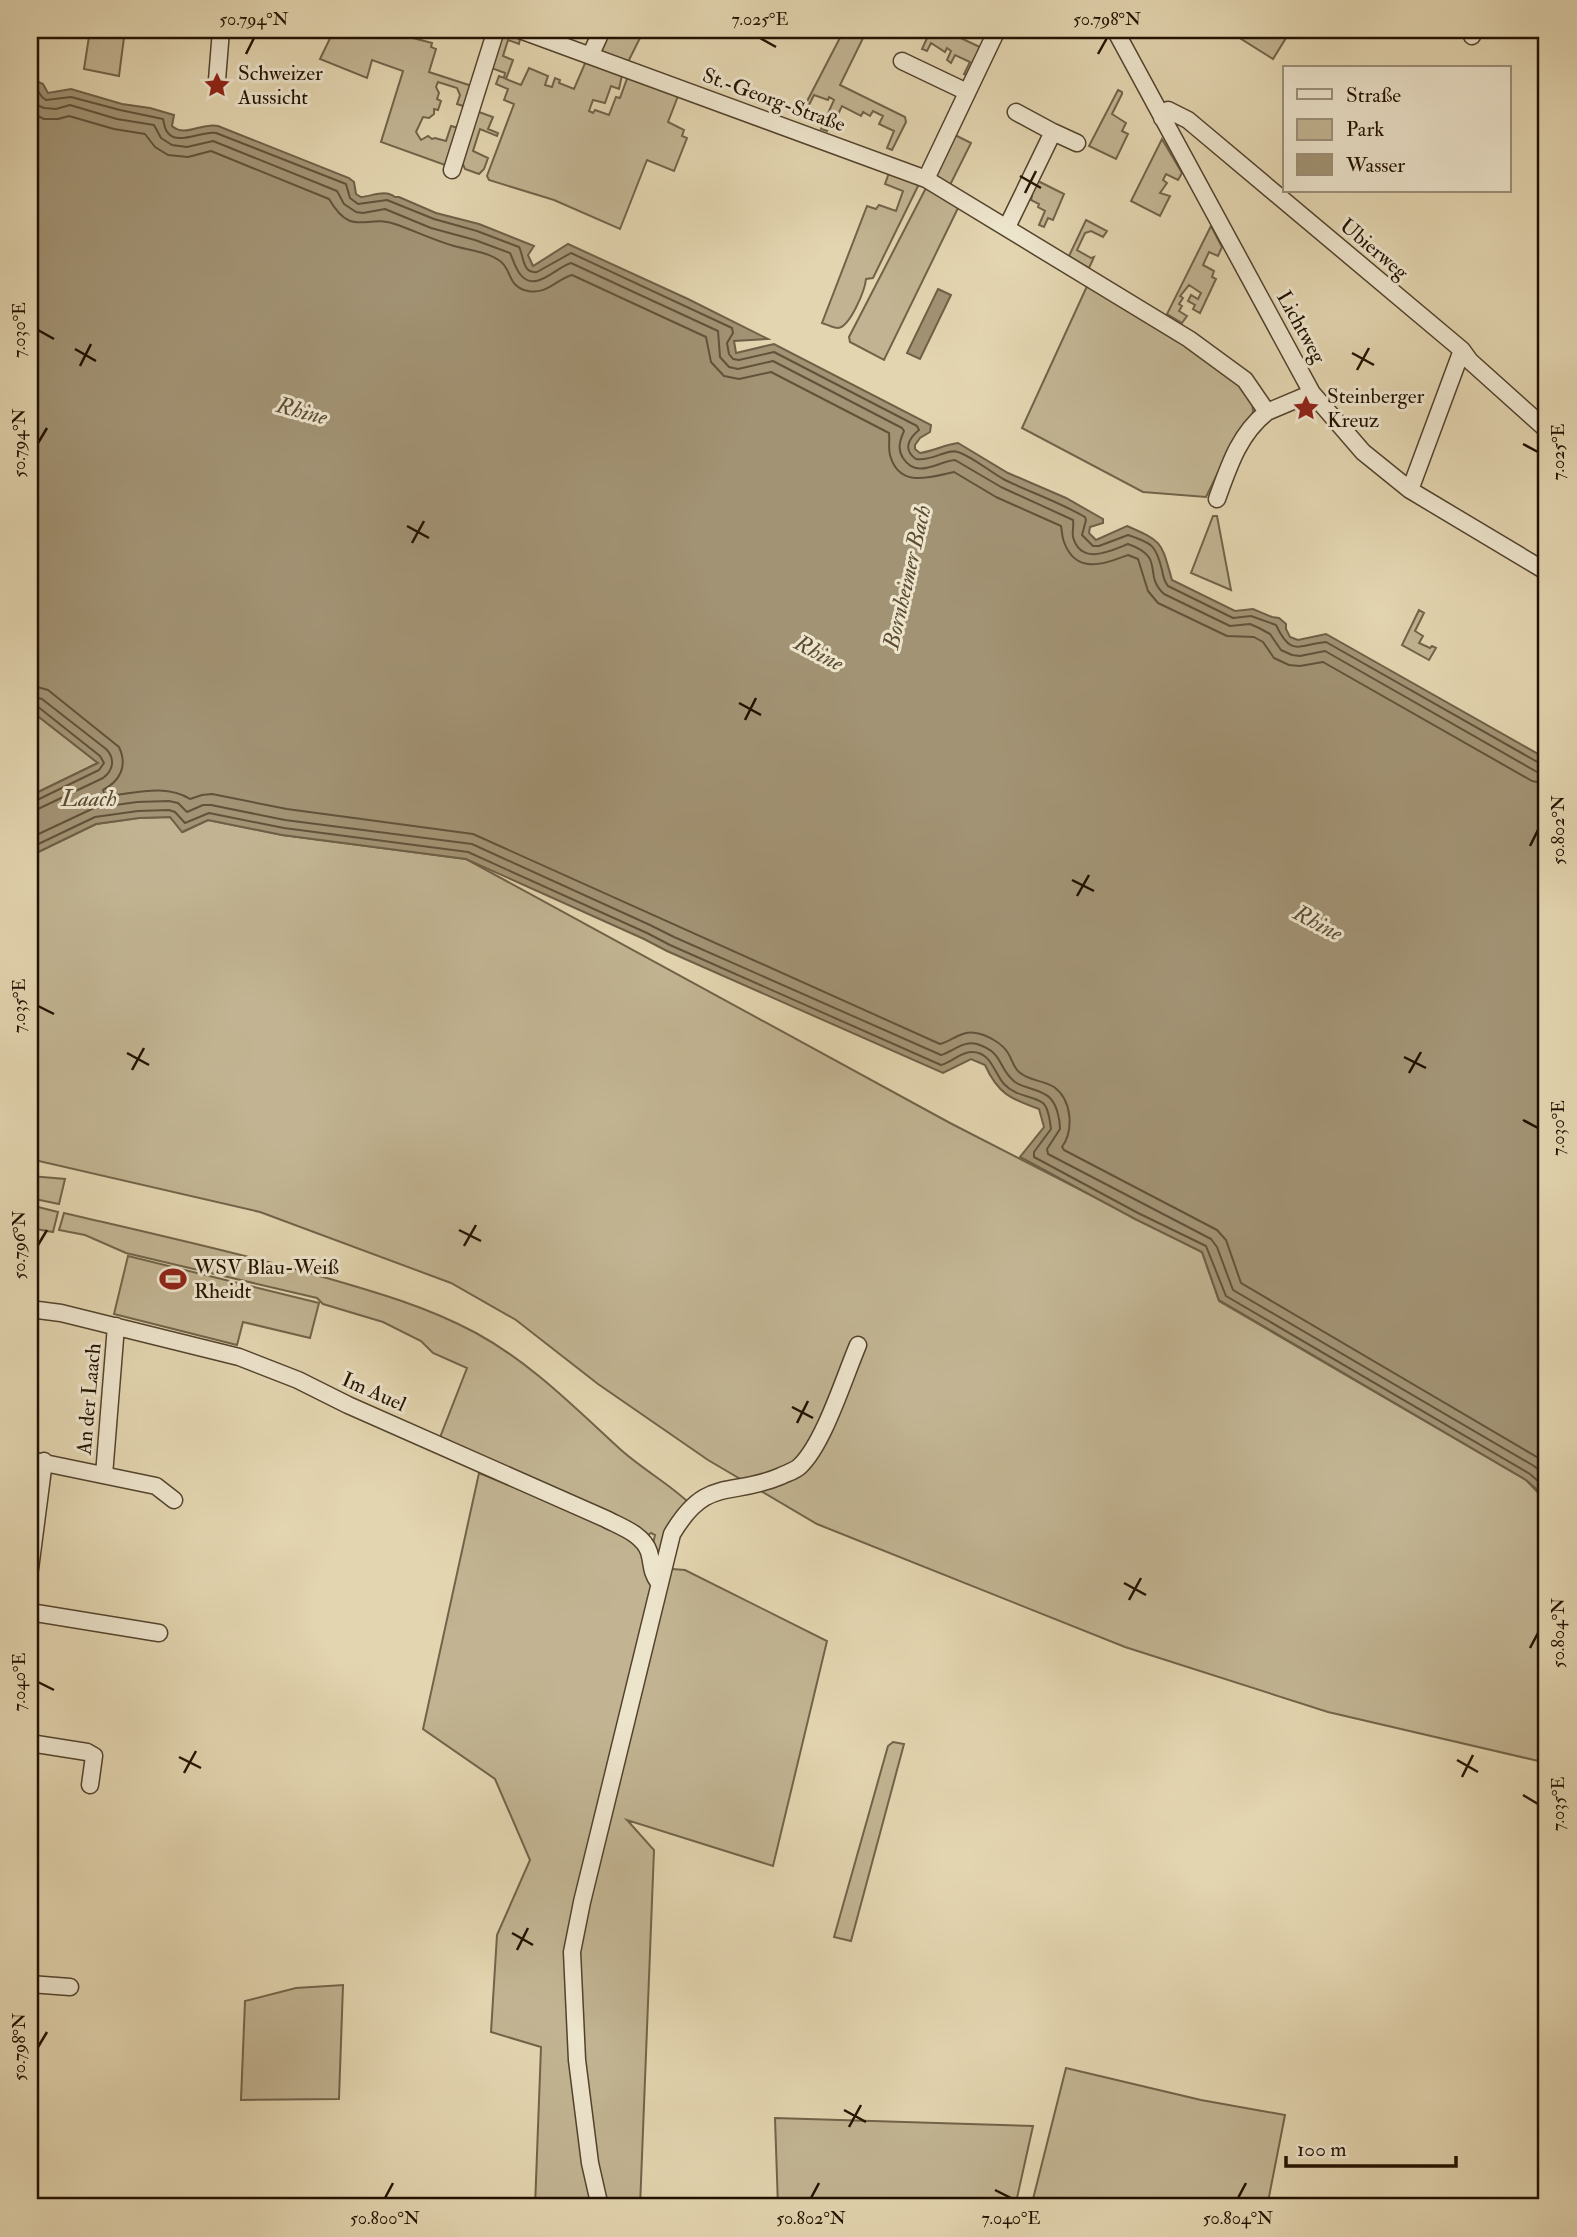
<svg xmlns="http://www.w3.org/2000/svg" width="1577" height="2237" font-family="'IM FELL Double Pica',serif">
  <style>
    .green { fill: #c2b492; stroke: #726349; stroke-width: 2 }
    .water { fill: #a29374; stroke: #6f5f46; stroke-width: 2 }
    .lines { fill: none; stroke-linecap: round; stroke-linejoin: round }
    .shore { stroke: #62523a; stroke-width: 2 }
    .minor-casing { stroke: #53432c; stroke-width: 19 }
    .minor { stroke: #ede4cc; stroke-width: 16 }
    .ticks { fill: none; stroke: #231200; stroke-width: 2.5 }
    .labels { text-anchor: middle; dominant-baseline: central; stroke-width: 6; stroke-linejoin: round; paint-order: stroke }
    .poi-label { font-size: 21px; fill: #231200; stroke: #ede4cc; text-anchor: start }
    .street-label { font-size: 21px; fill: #231200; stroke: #ede4cc }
    .water-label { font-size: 23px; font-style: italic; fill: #5c4c34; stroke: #ede4cc }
    .neatline { fill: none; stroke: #231200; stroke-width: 2.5 }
    .ticks-label { font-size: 18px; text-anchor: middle; fill: #231200 }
  </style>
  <rect width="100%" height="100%" fill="#e3d5b0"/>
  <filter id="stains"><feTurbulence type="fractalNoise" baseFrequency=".00286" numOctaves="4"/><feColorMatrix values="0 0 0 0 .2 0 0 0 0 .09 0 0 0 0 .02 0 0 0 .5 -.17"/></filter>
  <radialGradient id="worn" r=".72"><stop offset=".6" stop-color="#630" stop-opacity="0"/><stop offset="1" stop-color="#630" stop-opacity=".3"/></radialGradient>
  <!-- green -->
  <path class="green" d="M90,30H125L119,76L84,69Z
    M334,30H375V32L380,34L381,30H415L413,38L432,43L431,47L436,49L429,72L475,87L469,108L457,104L460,95L457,88L438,82L436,87L439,93L437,99L441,101L438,110L434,109V114L429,118L423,117L416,132L421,140L428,136L432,139L435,138L446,141L451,126L463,129L449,164L445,165L381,142L403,71L372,60L367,78L320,59Z
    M608,30H644L627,64L600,50Z
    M844,30H867L840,85L905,117L906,122L892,150L887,148L894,131L879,124L883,116L873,111L870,116L863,112L861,116L842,106L833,125L829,126L827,131L821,129L834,100L829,97L828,100L814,95L805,113L802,111Z
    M911,30H951L950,33L982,48L968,76L964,74L970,62L955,55L951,63L947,60L951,51L947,48L945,52L931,43L927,51L922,49L928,36Z
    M1227,30H1284L1289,33L1273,59Z
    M502,32L520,39L519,44L508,40L503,56L513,60L506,79L521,85L529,68L548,76L545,85L552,87L555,78L560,80L559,83L574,89L586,61L622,75L619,89L611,86L605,103L593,100L589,111L593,113L595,110L609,115L616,97L620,98L629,73L678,96L668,122L684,130L682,136L687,138L674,171L647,160L620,229L554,200L489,180L487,176L514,104L504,100L508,89L496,84L499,76L504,78L505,73L494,69L490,65Z
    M1118,90L1122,92V94L1112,114L1126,123L1122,131L1128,134L1116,159L1089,146Z
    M476,111L493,117L488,129L498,133L497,136L480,129L473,151L488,158L484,169L479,174L465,169L461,160Z
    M953,134L971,143L948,189L934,179Z
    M1162,139L1182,173L1178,180L1166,174L1163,180L1167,183L1160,193L1170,196L1160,216L1131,201Z
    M889,173L919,184L873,278L866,279C865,290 850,327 838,328C833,328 826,324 822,323L867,206L876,209L879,205L896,211L903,191L885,184Z
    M1034,179L1064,194L1053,220L1048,218L1044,227L1039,225L1045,211L1038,207L1039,204L1031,200L1032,196L1027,194Z
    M927,186L959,206L884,360L850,342L849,337Z
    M1086,220L1107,231L1103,237L1091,231L1085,233L1077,250L1091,258L1094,257L1089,268L1069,256Z
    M1211,226L1222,247L1218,256L1209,252L1203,265L1214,271L1212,277L1216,279L1200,313L1193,309L1195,305L1188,301L1191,295L1198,299L1201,293L1189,285L1180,296L1183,298L1179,304L1182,306L1179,311L1187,316L1182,323L1167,314Z
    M1088,284L1215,361L1243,385L1252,399L1253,412L1251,418L1236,436L1206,497L1143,492L1022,428Z
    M1213,516H1217L1231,590L1191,573Z
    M1419,610L1424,613L1415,631L1423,636L1419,643L1430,648L1432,646L1436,648L1429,660L1402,645Z
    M30,710L98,763L30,796Z
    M170,817L183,832L208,820L282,835L466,859L950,1123L1202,1252L1219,1301L1526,1480L1547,1502V1763L1328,1712L1125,1647L817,1524L708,1460L598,1384L516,1320L451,1283L260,1212L30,1159V856L96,824L139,818Z
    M30,1176L65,1179L59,1204L30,1198Z
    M30,1205L58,1212L53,1232L30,1228Z
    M64,1213C145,1232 226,1250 306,1272C365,1289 422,1304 476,1333C531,1363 574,1407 620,1449C641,1468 666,1482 687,1501L670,1523L656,1565L659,1568L685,1570L827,1641L773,1866L627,1820L654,1850L640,2207H535L541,2047L491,2032L497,1935L530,1860L495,1779L423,1729L479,1473L653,1544L655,1535L651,1533L645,1537L439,1440L467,1368L433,1353L421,1341L383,1322L323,1304L317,1298L126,1253L85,1235L59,1230Z
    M128,1256L319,1303L310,1338L243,1322L237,1345L114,1314Z
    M893,1742L904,1744L851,1941L834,1937L888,1746Z
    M343,1985L339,2099L241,2100L245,2001L296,1988Z
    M1066,2068L1201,2100L1285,2115L1267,2207H1031Z
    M775,2118L1033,2126L1015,2207H778Z"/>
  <!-- water -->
  <path class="water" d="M30,78L43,84L48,93L71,89L122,104L150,108L174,115L172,126C185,138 202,122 218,126L349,178L354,182L356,194L361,197C373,196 385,189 395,197H399L436,213L479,224L534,246L528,255L533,266L568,244L688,299L768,339L734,341L736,353L774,344L931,425L930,432L920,438L915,445V449L920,453C933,451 944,445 958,443L1008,473L1066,498L1103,519V523L1090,527L1089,533L1096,540L1127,526C1164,542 1161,542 1172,580L1235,611L1253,609L1272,617L1279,618L1286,624V629L1290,637L1298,640L1326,634L1547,759V1498L1526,1480L1219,1300L1202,1252L1135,1219L1020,1157L1044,1127L1039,1109C1011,1099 998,1094 985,1065L971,1059L943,1073L667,951L644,939L466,859L282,835L208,820L182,832L170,817L139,818L96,824L30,856V796L98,763L30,710Z
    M938,289L951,295L920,359L907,353Z"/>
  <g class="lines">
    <!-- shore -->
    <path class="shore" d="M30,86L36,88L42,97L46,100L71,97L120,110L163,119C164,122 164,126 166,130C175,148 202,130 216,133L346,184L350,198L358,204L387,200L434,219L477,231L519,247C524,256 522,274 537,272L571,253L732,328L733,333L727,343L729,354L733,359L739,360L774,352L917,426L919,430C908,439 903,450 916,459C932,462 947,448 958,452C973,457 990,472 1005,480C1032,493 1059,502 1085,517L1086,520L1082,535L1093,546H1099L1128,535C1152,543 1156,545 1162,570C1163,577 1164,581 1168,586L1233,618L1251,616L1276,625C1291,657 1298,645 1326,642L1541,764L1547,765
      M30,95L37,105L44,108L56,109L70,105L117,119L154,125L161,138L172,145L187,147L213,141L337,191L344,204L356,212L363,213L385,209L431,228L475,240L510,253C513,259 515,268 520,274C535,294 556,267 571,263L718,331L720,357L729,367L738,369L773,361L902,428L904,431C900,440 897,449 903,458C917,480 938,461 955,460L1001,487L1073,520C1074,526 1072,531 1073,537C1081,566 1110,551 1128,544C1167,558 1142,574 1164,594L1230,626L1250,624L1259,628L1270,634L1281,650L1292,655L1300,656L1325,651L1537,772L1547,774
      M30,112L44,119H58L69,116L114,129L145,134L155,147L168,155L188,157L211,151L329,199C353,240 366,212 398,225C417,232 434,240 454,246C468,250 488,252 500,261C512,269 507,287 528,291C546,295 557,279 572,275L706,337L711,362L724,376L739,379L771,372L889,433C890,440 888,448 890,455C899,489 931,477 954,472L996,497L1061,526C1062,531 1062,537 1064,542C1076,575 1104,564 1128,555L1138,559L1148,591L1158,603L1227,636L1254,637L1263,642L1274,658L1289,665L1300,666L1323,662L1532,781L1547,784
      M30,685L48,690L119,747C128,766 120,781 103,790L105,796C133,794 165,783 190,799L202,795L212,794L287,809L473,834L940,1044C952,1041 962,1030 976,1033C987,1035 1002,1043 1008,1053C1012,1059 1013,1067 1019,1072C1029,1081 1043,1080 1054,1087C1072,1100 1074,1130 1062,1147L1064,1150L1217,1230L1226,1240L1241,1283L1547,1463
      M30,696L42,699L106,749C115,758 114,770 103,778L38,809L30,810
      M30,705L37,706L100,756L104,763L99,770L35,801L30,802
      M30,838L94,808L137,802L169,801L178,803L187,812L203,805H211L285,820L472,844L650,925L674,937L941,1055C952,1052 964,1040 977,1044C1005,1053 997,1068 1015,1082C1025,1089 1041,1089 1050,1098C1057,1105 1060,1120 1060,1129L1047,1149L1048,1154L1211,1239L1217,1247L1233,1290L1534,1466L1547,1477
      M30,848L95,817L138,811L169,810L175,812L185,823L209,813L284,828L468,852L647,933L670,945L941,1065C950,1063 961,1052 971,1052C991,1051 994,1073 1004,1084C1016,1097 1032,1095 1043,1103C1049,1108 1050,1122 1051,1129L1034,1152V1157L1138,1213L1206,1246L1226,1296L1530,1474L1547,1489"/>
    <!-- minor casing -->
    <g class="minor-casing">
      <path id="minor" d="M520,30L926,179L1189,339L1245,380L1267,412L1312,393
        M1115,30L1312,393L1363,452L1410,490L1547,572
        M1470,30L1472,36
        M591,54L602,30
        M902,61L967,92
        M217,80L221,30
        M1162,118L1168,110L1188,120L1462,350L1470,361L1547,430
        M1053,132L1077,143
        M452,170L496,30
        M926,179L997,30
        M1007,227L1053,132L1016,112
        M1410,490L1462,350
        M1217,499C1229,466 1239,434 1267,412
        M30,1309L61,1313L239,1357L298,1380L348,1405L606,1519C621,1527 643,1534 649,1552C653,1566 650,1570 659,1583
        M30,1460L156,1486L174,1500
        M104,1475L116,1326
        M30,1569L44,1461
        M30,1612L159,1633
        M30,1743L87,1752L94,1756L90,1785
        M30,1984L70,1987
        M600,2207L590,2163L577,2060L572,1952L582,1902L672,1534C707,1475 730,1498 781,1476C787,1473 795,1471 800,1466C824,1443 844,1378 858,1345"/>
    </g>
    <!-- minor -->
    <use href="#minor" class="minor"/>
  </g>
  <!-- ticks -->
  <path class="ticks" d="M760,38L776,47M246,54L254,38M1098,54L1107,38M1020,176L1041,188M1025,193L1036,171M38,330L54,339M75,349L96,361M1352,353L1374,365M80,366L91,344M1357,370L1369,348M38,443L47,428M1523,444L1538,452M407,526L429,538M412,543L424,521M739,703L761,715M745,720L756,698M1530,846L1538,830M1072,880L1094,891M1077,896L1089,875M38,1006L54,1014M127,1053L149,1065M1404,1057L1426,1068M132,1070L144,1048M1409,1073L1421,1052M1523,1120L1538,1128M459,1230L481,1241M38,1245L47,1230M464,1246L476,1225M792,1407L813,1418M797,1423L808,1401M1124,1583L1146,1595M1129,1600L1141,1578M1530,1648L1538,1633M38,1682L54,1690M179,1757L201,1768M1457,1760L1478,1772M184,1773L196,1751M1462,1777L1473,1755M1523,1795L1538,1804M512,1933L533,1945M517,1950L528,1928M38,2047L47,2032M844,2110L866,2122M849,2127L861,2105M995,2190L1011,2198M385,2198L393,2183M811,2198L819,2183M1238,2198L1246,2183"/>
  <!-- icons -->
  <defs>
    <g id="sight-bare" transform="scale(2.1)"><path d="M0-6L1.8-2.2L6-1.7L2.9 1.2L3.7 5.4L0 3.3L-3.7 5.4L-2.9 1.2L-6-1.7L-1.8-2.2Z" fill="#8f2418" stroke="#ede4cc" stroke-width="2.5" paint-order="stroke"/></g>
    <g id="stadium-bare" transform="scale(2.1)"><path d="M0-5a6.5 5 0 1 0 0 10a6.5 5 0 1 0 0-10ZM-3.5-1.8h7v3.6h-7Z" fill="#8f2418" stroke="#ede4cc" stroke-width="2.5" paint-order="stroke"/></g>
  </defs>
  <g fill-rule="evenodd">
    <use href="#sight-bare" x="217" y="85"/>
    <use href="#sight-bare" x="1306" y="408"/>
    <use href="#stadium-bare" x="173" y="1279"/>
  </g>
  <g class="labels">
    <!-- poi labels -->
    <g class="poi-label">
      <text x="238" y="73">Schweizer<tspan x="238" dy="24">Aussicht</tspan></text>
      <text x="1327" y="396">Steinberger<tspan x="1327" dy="24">Kreuz</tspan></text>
      <text x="194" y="1267">WSV Blau-Weiß<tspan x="194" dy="24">Rheidt</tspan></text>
    </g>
    <!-- street labels -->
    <g class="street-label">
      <text transform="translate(774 100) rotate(20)">St.-Georg-Straße</text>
      <text transform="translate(1374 249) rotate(40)">Ubierweg</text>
      <text transform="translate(1301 327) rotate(61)">Lichtweg</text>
      <text transform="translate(374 1392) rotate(24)">Im Auel</text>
      <text transform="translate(89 1399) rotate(-85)">An der Laach</text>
    </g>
    <!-- water labels -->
    <g class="water-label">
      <text transform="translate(302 411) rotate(15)">Rhine</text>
      <text transform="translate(907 577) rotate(-77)">Bornheimer Bach</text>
      <text transform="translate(819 653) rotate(28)">Rhine</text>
      <text x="89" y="798">Laach</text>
      <text transform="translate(1318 923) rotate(28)">Rhine</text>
    </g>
  </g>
  <!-- margin -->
  <rect width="1577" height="2237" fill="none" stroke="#e3d5b0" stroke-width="77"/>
  <!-- legend -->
  <rect x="1283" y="66" width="228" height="126" fill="#ede4cc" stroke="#9c907a" stroke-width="2"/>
  <rect x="1297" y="89" width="35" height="10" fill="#ede4cc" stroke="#9c907a" stroke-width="2"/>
  <text x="1346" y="102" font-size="21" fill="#231200">Straße</text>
  <rect x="1297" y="119" width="35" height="21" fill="#c2b492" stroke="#9c907a" stroke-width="2"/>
  <text x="1346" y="136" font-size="21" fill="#231200">Park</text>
  <rect x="1297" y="154" width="35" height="21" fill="#a29374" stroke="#9c907a" stroke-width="2"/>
  <text x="1346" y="172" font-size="21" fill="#231200">Wasser</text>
  <!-- scale -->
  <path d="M1286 2156v10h170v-10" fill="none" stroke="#231200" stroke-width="3.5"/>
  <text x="1297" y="2156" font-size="21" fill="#231200" stroke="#ede4cc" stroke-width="5" paint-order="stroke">100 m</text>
  <rect x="38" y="38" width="1500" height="2160" class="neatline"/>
  <g class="ticks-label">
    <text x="254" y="25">50.794°N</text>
    <text x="760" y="25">7.025°E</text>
    <text x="1107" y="25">50.798°N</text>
    <text transform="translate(19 330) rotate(-90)" y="6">7.030°E</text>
    <text transform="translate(19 443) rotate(-90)" y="6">50.794°N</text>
    <text transform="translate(1558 452) rotate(-90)" y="6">7.025°E</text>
    <text transform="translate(1558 830) rotate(-90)" y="6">50.802°N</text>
    <text transform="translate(19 1006) rotate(-90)" y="6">7.035°E</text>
    <text transform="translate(1558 1128) rotate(-90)" y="6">7.030°E</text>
    <text transform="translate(19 1245) rotate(-90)" y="6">50.796°N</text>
    <text transform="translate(1558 1633) rotate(-90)" y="6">50.804°N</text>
    <text transform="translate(19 1682) rotate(-90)" y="6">7.040°E</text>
    <text transform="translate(1558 1804) rotate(-90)" y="6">7.035°E</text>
    <text transform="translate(19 2047) rotate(-90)" y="6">50.798°N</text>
    <text x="385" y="2224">50.800°N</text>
    <text x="811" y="2224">50.802°N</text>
    <text x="1011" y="2224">7.040°E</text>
    <text x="1238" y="2224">50.804°N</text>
  </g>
  <rect width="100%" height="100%" filter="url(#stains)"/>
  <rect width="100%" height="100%" fill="url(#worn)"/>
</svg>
